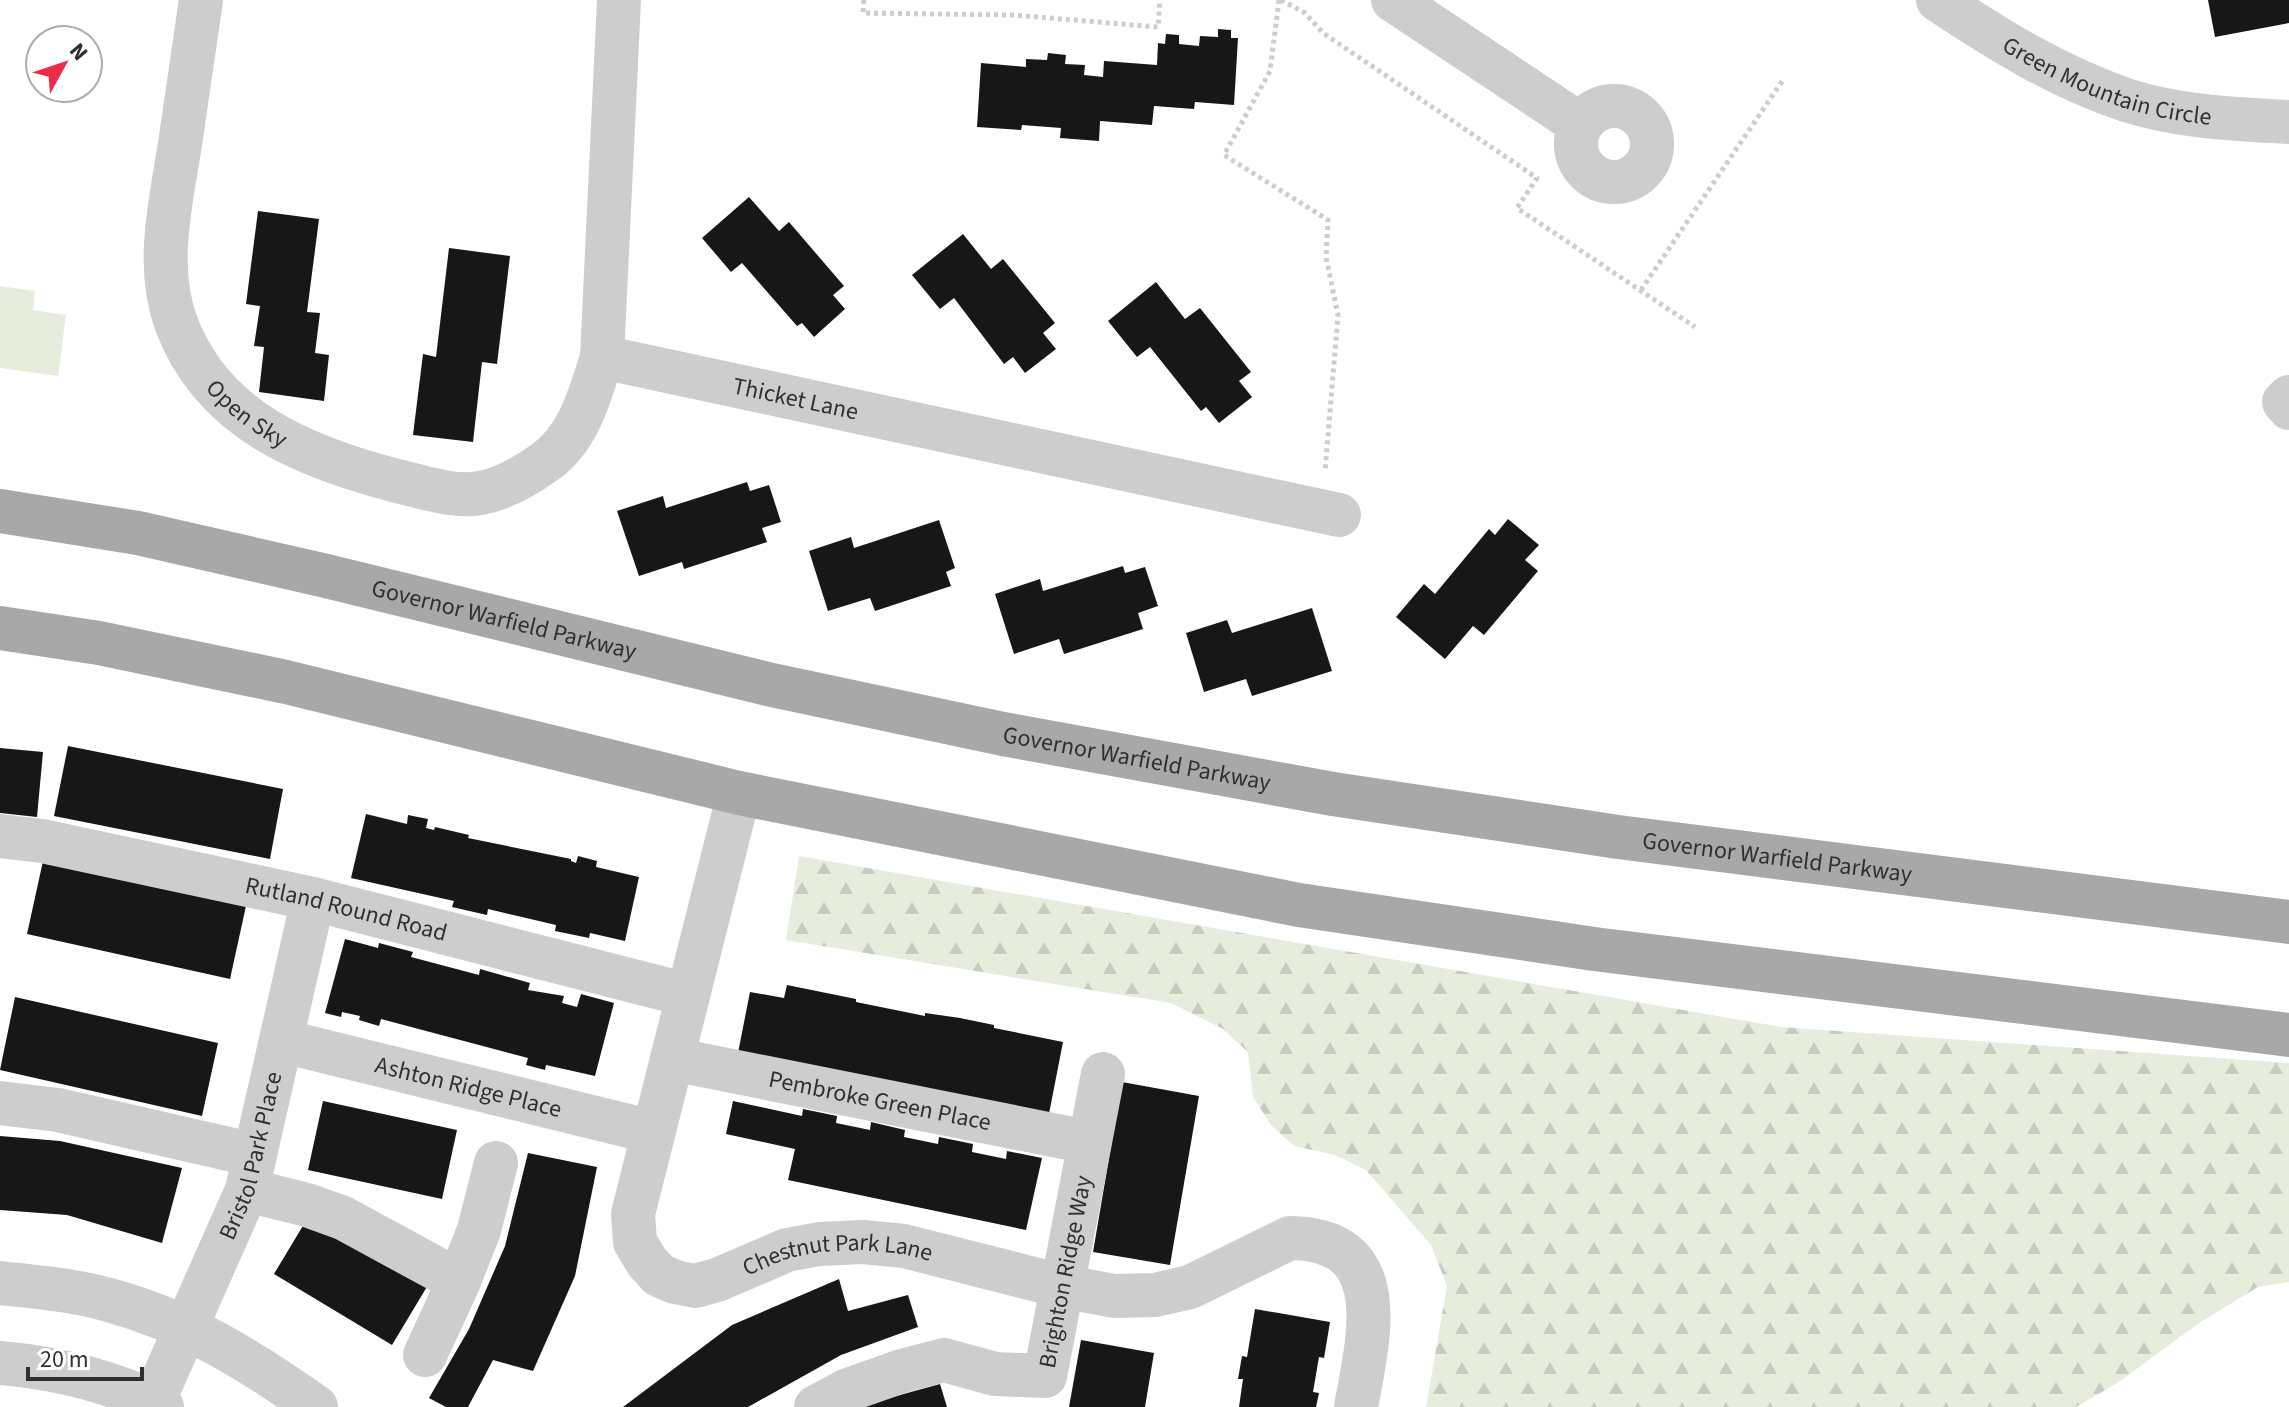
<svg xmlns="http://www.w3.org/2000/svg" width="2289" height="1407" font-family="'Source Sans 3',sans-serif">
  <style>
    .green { fill: #e7eddd }
    .forest { fill: url(#forest-firs) }
    .building { fill: #171717 }
    .lines { fill: none; stroke-linecap: round; stroke-linejoin: round }
    .path { stroke: #cdcdcd; stroke-width: 5; stroke-dasharray: 4 4; stroke-linecap: butt }
    .minor { stroke: #cdcdcd; stroke-width: 44 }
    .major { stroke: #a8a8a8; stroke-width: 44 }
    .labels { text-anchor: middle; dominant-baseline: central; stroke-width: 8; stroke-linejoin: round; paint-order: stroke }
    .street-label { font-size: 24px; fill: #303030; stroke: #fff }
  </style>
  <defs>
    <pattern id="forest-firs" width="22" height="20" patternUnits="userSpaceOnUse" patternTransform="scale(2)"><rect width="22" height="20" fill="#e7eddd"/><path d="M5 1l3.5 6h-7zM16 11l3.5 6h-7z" fill="#c6ccbe"/></pattern>
  </defs>
  <rect width="100%" height="100%" fill="#fff"/>
  <!-- green -->
  <path class="green" d="M0,286L35,291L33,310L66,315L58,376L0,368Z"/>
  <!-- forest -->
  <path class="forest" d="M799,856L1781,1027L2289,1063V1282L2258,1287L2199,1323L2119,1382L2076,1407H1426L1447,1286L1431,1245L1366,1170L1335,1155L1294,1146L1271,1125L1253,1097L1248,1052L1223,1029L1171,1003L786,940Z"/>
  <!-- building -->
  <path class="building" d="M2208,0H2289V23L2215,37Z
    M1218,29L1231,30V38H1238L1234,105L1195,102L1194,109L1154,106L1152,125L1100,121L1099,141L1060,138L1061,128L1022,125L1021,130L977,127L981,63L1026,67V59L1047,60L1048,53L1066,55L1065,64L1085,65L1084,75L1103,77L1104,61L1157,65L1158,43L1165,44L1166,34L1179,35V44L1199,46L1200,36L1218,37Z
    M749,197L779,231L789,222L844,286L833,295L845,309L814,337L802,323L797,326L742,263L731,272L702,238Z
    M258,211L319,219L307,312L320,313L315,353L329,355L324,401L259,392L264,347L254,346L260,306L246,304Z
    M963,234L991,269L1003,259L1055,323L1043,333L1056,349L1025,373L1013,357L1004,364L954,298L940,309L912,275Z
    M449,248L510,256L497,364L482,362L473,442L413,435L423,354L436,357Z
    M1156,282L1185,319L1200,308L1251,372L1239,381L1252,397L1219,423L1206,407L1201,411L1150,347L1137,357L1108,321Z
    M747,482L750,491L769,485L781,522L762,528L767,542L684,569L682,562L639,576L617,511L663,496L666,508Z
    M1508,519L1539,545L1525,560L1538,571L1484,635L1473,626L1445,659L1396,617L1424,584L1435,594L1489,529L1495,535Z
    M939,520L955,568L946,572L951,586L875,611L870,598L828,611L809,551L851,537L854,548Z
    M1123,566L1125,573L1145,567L1158,606L1138,613L1143,629L1064,654L1059,639L1014,654L995,594L1040,579L1043,591Z
    M1312,608L1332,671L1252,696L1246,679L1204,692L1186,633L1227,620L1232,633Z
    M68,746L283,789L270,859L54,816Z
    M0,748L43,752L37,817L0,813Z
    M366,814L407,824L408,815L428,819L426,828L434,830L435,827L469,835L468,838L571,859V861L576,863L578,856L597,861L596,867L639,877L625,941L590,933L589,938L555,931L556,925L488,909L487,915L452,907L454,901L351,878Z
    M43,861L246,906L230,979L27,934Z
    M345,939L378,948L379,943L413,952L411,957L479,975L480,969L530,983L528,990L564,996L562,1003L577,1007L581,994L614,1003L595,1076L546,1065L545,1070L526,1065L528,1058L381,1019L379,1026L359,1020L360,1016L342,1012L341,1017L325,1013Z
    M787,985L856,999V1002L925,1016V1013L960,1018L994,1025V1028L1063,1042L1047,1124L736,1063L750,992L784,998Z
    M15,997L218,1043L202,1116L0,1070Z
    M1122,1082L1199,1096L1170,1265L1093,1252Z
    M323,1101L457,1130L442,1199L308,1170Z
    M733,1101L802,1116L803,1109L837,1116L836,1123L870,1130L871,1122L905,1130L904,1137L938,1144L939,1137L973,1144L972,1152L1006,1159L1007,1151L1042,1158L1026,1230L788,1180L795,1149L726,1134Z
    M0,1136L60,1141L182,1168L162,1243L67,1215L0,1210Z
    M528,1153L597,1167L575,1276L533,1371L493,1360L468,1407H446L429,1398L469,1329L505,1246Z
    M310,1214L428,1285L392,1345L274,1274Z
    M839,1279L848,1311L908,1295L918,1327L841,1355L748,1407H623L732,1325Z
    M1255,1309L1330,1322L1324,1358L1319,1357L1313,1392L1319,1393L1316,1407H1239L1243,1379H1238L1242,1356L1247,1357Z
    M1081,1340L1154,1353L1145,1407H1069Z
    M940,1384L947,1407H860V1406Z"/>
  <g class="lines">
    <!-- path -->
    <path class="path" d="M864,0L863,13L1013,15L1158,27L1160,0
      M1279,0L1270,71L1224,155L1328,220L1326,257L1338,315L1325,472
      M1281,0L1305,13L1323,33L1537,178L1517,208L1695,327
      M1641,290L1783,80"/>
    <!-- minor -->
    <g class="minor">
      <path id="s1" d="M201,0C194,48 187,96 180,144C171,202 155,265 176,323C212,420 304,457 397,481C424,487 453,498 480,493C503,489 527,475 545,462C579,438 590,395 602,357L619,0"/>
      <path d="M1393,0L1581,125"/>
      <path id="s2" d="M1938,0C1998,40 2058,77 2126,100C2178,117 2235,119 2289,122"/>
      <circle cx="1614" cy="144" r="38"/>
      <path id="s3" d="M602,357L1339,515"/>
      <path d="M2289,397L2284,402L2289,408"/>
      <path id="s4" d="M739,793L633,1214L635,1242L647,1262L659,1275L675,1282L695,1286L717,1280L787,1250L819,1244L863,1242L904,1246L1061,1286L1114,1296L1155,1295L1190,1287L1290,1238C1396,1239 1368,1339 1356,1407"/>
      <path id="s5" d="M0,836L42,841L313,899L688,995"/>
      <path id="s6" d="M282,1041L653,1132"/>
      <path id="s7" d="M672,1059L1088,1142"/>
      <path d="M0,1103L58,1110L255,1155"/>
      <path d="M247,1190L307,1205L343,1218L459,1281"/>
      <path d="M0,1283C36,1287 74,1290 109,1300C187,1321 251,1361 316,1407"/>
      <path d="M425,1355L459,1281L479,1230L496,1163"/>
      <path d="M0,1363C55,1368 113,1381 162,1407"/>
      <path id="s8" d="M153,1402L247,1190L313,899"/>
      <path id="s9" d="M816,1407L848,1390L902,1371L944,1360L995,1374L1045,1376L1103,1074"/>
    </g>
    <!-- major -->
    <g class="major">
      <path id="s10" d="M0,511L138,533L322,575L772,685L1003,734L1333,794L1618,837L2289,922"/>
      <path d="M0,628L99,643L286,682L739,793L1299,905L1594,949L2289,1035"/>
    </g>
  </g>
  <g class="labels">
    <!-- street labels -->
    <g class="street-label">
      <text stroke="none"><textPath href="#s2" startOffset="190">Green Mountain Circle</textPath></text>
      <text stroke="none"><textPath href="#s3" startOffset="198">Thicket Lane</textPath></text>
      <text stroke="none"><textPath href="#s1" startOffset="444">Open Sky</textPath></text>
      <text stroke="none"><textPath href="#s10" startOffset="516">Governor Warfield Parkway</textPath></text>
      <text stroke="none"><textPath href="#s10" startOffset="1164">Governor Warfield Parkway</textPath></text>
      <text stroke="none"><textPath href="#s10" startOffset="1812">Governor Warfield Parkway</textPath></text>
      <text stroke="none"><textPath href="#s5" startOffset="354">Rutland Round Road</textPath></text>
      <text stroke="none"><textPath href="#s6" startOffset="192">Ashton Ridge Place</textPath></text>
      <text stroke="none"><textPath href="#s7" startOffset="212">Pembroke Green Place</textPath></text>
      <text stroke="none"><textPath href="#s8" startOffset="266">Bristol Park Place</textPath></text>
      <text stroke="none"><textPath href="#s4" startOffset="690">Chestnut Park Lane</textPath></text>
      <text stroke="none"><textPath href="#s9" startOffset="346">Brighton Ridge Way</textPath></text>
    </g>
  </g>
  <!-- north arrow -->
  <g transform="translate(64 64) rotate(50)"><circle r="38" fill="#ffffff" stroke="#acacac" stroke-width="2"/>
  <path d="M0-6L14 30L0 20L-14 30Z" fill="#ee2b48"/>
  <text y="-12" font-size="22" font-weight="bold" text-anchor="middle" fill="#303030">N</text>
  </g>
  <!-- scale -->
  <path d="M28 1367v12h114v-12" fill="none" stroke="#303030" stroke-width="4"/>
  <text x="40" y="1367" font-size="24" fill="#303030" stroke="#ffffff" stroke-width="6" paint-order="stroke">20 m</text>
</svg>
